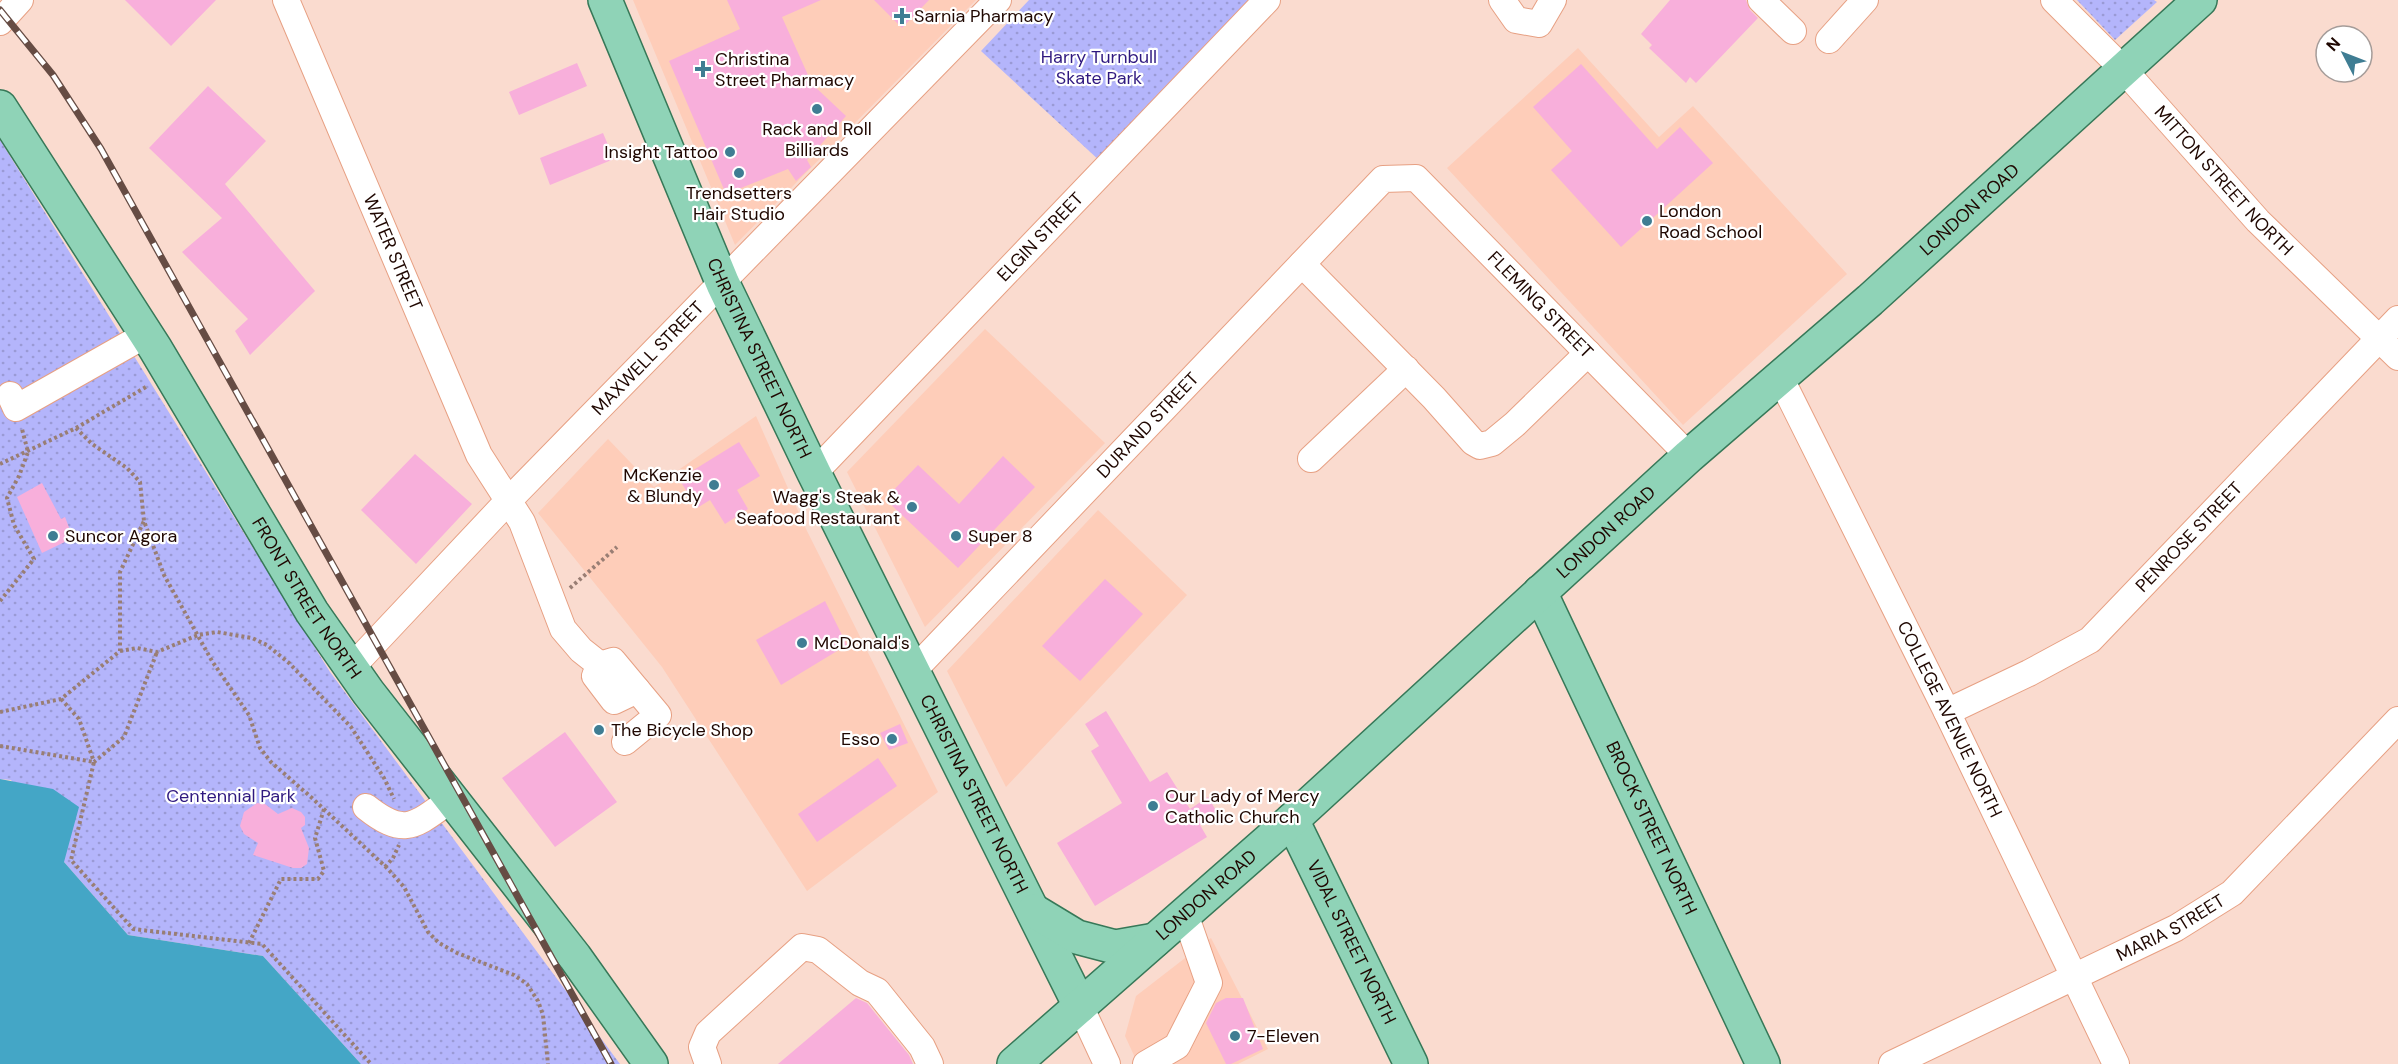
<svg xmlns="http://www.w3.org/2000/svg" width="2398" height="1064" font-family="'DM Sans',sans-serif">
  <style>
    .built { fill: #fecdb9 }
    .park { fill: url(#park-dots) }
    .water { fill: #44a6c6 }
    .building { fill: #f8afdb }
    .lines { fill: none; stroke-linecap: round; stroke-linejoin: round }
    .minor-casing { stroke: #e7a083; stroke-width: 28 }
    .major-casing { stroke: #377858; stroke-width: 36 }
    .path { stroke: #997e74; stroke-width: 4; stroke-dasharray: 3 3; stroke-linecap: butt }
    .minor { stroke: #fff; stroke-width: 26 }
    .major { stroke: #8fd3b7; stroke-width: 33 }
    .rail-casing { stroke: #664c44; stroke-width: 7 }
    .rail { stroke: #fff; stroke-width: 4.5; stroke-dasharray: 14; stroke-linecap: butt }
    .poi-dot { fill: #3f7d93; stroke: #fff; stroke-width: 2 }
    .labels { text-anchor: middle; dominant-baseline: central; stroke-width: 4.5; stroke-linejoin: round; paint-order: stroke }
    .poi-label { font-size: 18px; fill: #1f0701; stroke: #fff; text-anchor: start }
    .park-label { font-size: 18px; fill: #2f187f; stroke: #fff }
    .street-label { font-size: 18px; fill: #1f0701; stroke: #fff }
  </style>
  <defs>
    <pattern id="park-dots" width="8" height="8" patternUnits="userSpaceOnUse" patternTransform="scale(1.5)"><rect width="8" height="8" fill="#b4b5fb"/><path d="M2 2h.1M6 6h.1" fill="none" stroke="#9a9ad5" stroke-width="1.8" stroke-linecap="round"/></pattern>
  </defs>
  <rect width="100%" height="100%" fill="#fadbcf"/>
  <!-- built -->
  <path class="built" d="M633,0H976L735,245Z
    M1578,48L1659,137L1693,106L1847,274L1683,425L1447,168Z
    M985,329L1105,443L925,627L847,472Z
    M756,416L807,531L938,792L807,891L662,667L538,513L608,439L654,487Z
    M1098,510L1187,595L1006,787L947,671Z
    M1211,938L1268,1049L1238,1064H1138L1125,1036L1136,996Z"/>
  <!-- park -->
  <path class="park" d="M1029,0H1258L1101,162L981,51Z
    M2077,0H2154L2157,2L2115,40Z
    M0,140L330,672L620,1064H361L263,956L128,935L64,862L11,780L0,779Z"/>
  <!-- water -->
  <path class="water" d="M0,779L53,789L79,807L64,862L128,935L263,956L361,1064H0Z"/>
  <!-- building -->
  <path class="building" d="M125,0H216L171,46Z
    M727,0H821L782,17L812,84L846,116L807,160L811,167L796,181L788,169L726,194L669,61L740,29Z
    M874,0H929L902,28Z
    M1670,0H1746L1750,10L1758,18L1696,83L1690,77L1686,83L1649,48L1652,45L1641,34Z
    M577,63L587,86L519,115L509,92Z
    M1581,64L1657,149L1680,127L1713,163L1621,247L1551,170L1572,151L1533,107Z
    M208,86L266,141L225,184L315,291L250,355L235,331L248,319L182,252L222,218L149,148Z
    M603,133L614,159L550,185L540,158Z
    M739,442L760,476L737,490L748,509L725,524L710,500L697,508L679,479Z
    M415,454L472,504L416,564L361,510Z
    M1003,456L1035,487L958,568L885,499L918,465L959,504Z
    M42,483L61,519L65,517L73,538L42,553L17,497Z
    M1105,579L1143,614L1080,681L1042,646Z
    M825,601L847,645L781,685L756,640Z
    M1106,711L1150,782L1167,772L1190,809L1208,797L1218,814L1200,825L1207,837L1095,906L1057,843L1122,803L1091,751L1099,746L1085,724Z
    M900,724L908,743L889,750L880,733Z
    M565,732L617,802L555,847L502,778Z
    M878,758L897,786L817,842L798,814Z
    M257,803L265,804L278,814L292,808L301,812L305,817V825L301,828L309,848L307,864L301,868H293L253,855L258,843L244,834L240,826L244,812Z
    M856,998L867,1003L909,1055L913,1064H778Z
    M1226,998H1243L1263,1049L1231,1064H1226L1206,1023L1216,1003Z"/>
  <g class="lines">
    <!-- minor casing -->
    <g class="minor-casing">
      <g id="minor">
        <path id="s1" d="M286,0L479,455L522,522L563,629L581,650L600,665L613,661L658,715L625,742"/>
        <path d="M1502,0L1516,20L1539,24L1553,0"/>
        <path d="M1761,0L1793,31"/>
        <path id="s2" d="M2054,0L2123,69L2258,221L2398,357"/>
        <path d="M0,22L20,0"/>
        <path d="M1829,40L1865,0"/>
        <path d="M1302,264L1434,398L1473,442L1480,446L1492,443L1515,424L1588,353"/>
        <path id="s3" d="M1780,377L1947,712L2116,1064"/>
        <path d="M10,395L16,408L147,334"/>
        <path d="M1311,459L1406,369"/>
        <path id="s4" d="M814,473L1267,0"/>
        <path d="M600,665L595,676L614,701L637,690"/>
        <path id="s5" d="M351,668L509,500L998,0"/>
        <path id="s6" d="M913,671L1383,179L1416,178L1689,456"/>
        <path id="s7" d="M1947,712L2029,673L2090,640L2398,319"/>
        <path d="M366,807C406,839 416,824 452,799"/>
        <path d="M1080,1006L1107,1064"/>
        <path d="M708,1064L702,1047L708,1033L802,947L818,950L860,983L877,991L922,1047L930,1064"/>
        <path d="M1146,1064L1177,1046L1209,983L1185,914"/>
        <path id="s8" d="M1892,1064L2176,928L2232,893L2398,720"/>
      </g>
    </g>
    <!-- major casing -->
    <g class="major-casing">
      <g id="major">
        <path id="s9" d="M605,0L723,284L814,473L1080,1006"/>
        <path id="s10" d="M0,107L155,348L312,612L368,692L575,957L651,1064"/>
        <path id="s11" d="M1540,592L1763,1064"/>
        <path id="s12" d="M1292,820L1411,1064"/>
        <path d="M1034,911L1077,937L1115,947L1155,940"/>
        <path id="s13" d="M1014,1064L1292,820L1689,456L1870,300L2200,0"/>
      </g>
    </g>
    <!-- path -->
    <path class="path" d="M76,428L146,387
      M0,464L76,428L92,444L127,468L140,482L144,521L164,575L212,661L249,715L260,748L271,762L312,798L388,869L404,887L428,932L439,943L457,953L514,975L527,984L538,1001L543,1015L548,1064
      M570,588L617,547
      M0,601L34,559L14,525L7,498L19,476L28,452L22,429
      M120,651L137,648L157,652L198,635L217,632L252,638L267,645L289,663L351,727L384,778L394,799
      M61,699L79,719L94,762L124,737L157,652
      M0,712L61,699L120,651V572L144,521
      M0,746L94,762L71,860L133,929L262,944L371,1064
      M385,867L393,858L399,845
      M249,943L281,879H318L324,871L315,838L324,809"/>
    <!-- minor -->
    <use href="#minor" class="minor"/>
    <!-- major -->
    <use href="#major" class="major"/>
    <!-- rail casing -->
    <g class="rail-casing">
      <path id="rail" d="M0,10L53,75L101,149L611,1064"/>
    </g>
    <!-- rail -->
    <use href="#rail" class="rail"/>
  </g>
  <!-- markers -->
  <g class="poi-dot">
    <path d="M899 7h6v6h6v6h-6v6h-6v-6h-6v-6h6z"/>
    <path d="M700 60h6v6h6v6h-6v6h-6v-6h-6v-6h6z"/>
    <circle cx="817" cy="109" r="6"/>
    <circle cx="730" cy="152" r="6"/>
    <circle cx="739" cy="173" r="6"/>
    <circle cx="1647" cy="221" r="6"/>
    <circle cx="714" cy="485" r="6"/>
    <circle cx="912" cy="507" r="6"/>
    <circle cx="53" cy="536" r="6"/>
    <circle cx="956" cy="536" r="6"/>
    <circle cx="802" cy="643" r="6"/>
    <circle cx="599" cy="730" r="6"/>
    <circle cx="892" cy="739" r="6"/>
    <circle cx="1153" cy="806" r="6"/>
    <circle cx="1235" cy="1036" r="6"/>
  </g>
  <g class="labels">
    <!-- poi labels -->
    <g class="poi-label">
      <text x="914" y="16">Sarnia Pharmacy</text>
      <text x="715" y="59">Christina<tspan x="715" dy="21">Street Pharmacy</tspan></text>
      <text x="817" y="129" text-anchor="middle">Rack and Roll<tspan x="817" dy="21">Billiards</tspan></text>
      <text x="718" y="152" text-anchor="end">Insight Tattoo</text>
      <text x="739" y="193" text-anchor="middle">Trendsetters<tspan x="739" dy="21">Hair Studio</tspan></text>
      <text x="1659" y="211">London<tspan x="1659" dy="21">Road School</tspan></text>
      <text x="702" y="475" text-anchor="end">McKenzie<tspan x="702" dy="21">&amp; Blundy</tspan></text>
      <text x="900" y="497" text-anchor="end">Wagg's Steak &amp;<tspan x="900" dy="21">Seafood Restaurant</tspan></text>
      <text x="65" y="536">Suncor Agora</text>
      <text x="968" y="536">Super 8</text>
      <text x="814" y="643">McDonald's</text>
      <text x="611" y="730">The Bicycle Shop</text>
      <text x="880" y="739" text-anchor="end">Esso</text>
      <text x="1165" y="796">Our Lady of Mercy<tspan x="1165" dy="21">Catholic Church</tspan></text>
      <text x="1247" y="1036">7-Eleven</text>
    </g>
    <!-- park labels -->
    <g class="park-label">
      <text x="1099" y="57">Harry Turnbull<tspan x="1099" dy="21">Skate Park</tspan></text>
      <text x="231" y="796">Centennial Park</text>
    </g>
    <!-- street labels -->
    <g class="street-label">
      <text stroke="none"><textPath href="#s2" startOffset="248">MITTON STREET NORTH</textPath></text>
      <text stroke="none"><textPath href="#s13" startOffset="1282">LONDON ROAD</textPath></text>
      <text stroke="none"><textPath href="#s4" startOffset="327">ELGIN STREET</textPath></text>
      <text stroke="none"><textPath href="#s1" startOffset="274">WATER STREET</textPath></text>
      <text stroke="none"><textPath href="#s6" startOffset="891">FLEMING STREET</textPath></text>
      <text stroke="none"><textPath href="#s9" startOffset="390">CHRISTINA STREET NORTH</textPath></text>
      <text stroke="none"><textPath href="#s5" startOffset="429">MAXWELL STREET</textPath></text>
      <text stroke="none"><textPath href="#s6" startOffset="340">DURAND STREET</textPath></text>
      <text stroke="none"><textPath href="#s13" startOffset="796">LONDON ROAD</textPath></text>
      <text stroke="none"><textPath href="#s7" startOffset="303">PENROSE STREET</textPath></text>
      <text stroke="none"><textPath href="#s10" startOffset="579">FRONT STREET NORTH</textPath></text>
      <text stroke="none"><textPath href="#s3" startOffset="382">COLLEGE AVENUE NORTH</textPath></text>
      <text stroke="none"><textPath href="#s9" startOffset="876">CHRISTINA STREET NORTH</textPath></text>
      <text stroke="none"><textPath href="#s11" startOffset="261">BROCK STREET NORTH</textPath></text>
      <text stroke="none"><textPath href="#s13" startOffset="256">LONDON ROAD</textPath></text>
      <text stroke="none"><textPath href="#s8" startOffset="310">MARIA STREET</textPath></text>
      <text stroke="none"><textPath href="#s12" startOffset="136">VIDAL STREET NORTH</textPath></text>
    </g>
  </g>
  <!-- north arrow -->
  <g transform="translate(2344 54) rotate(312)"><circle r="28" fill="#ffffff" stroke="#a59c99" stroke-width="1.5"/>
  <path d="M0-4.5L10 22L0 15L-10 22Z" fill="#3f7d93"/>
  <text y="-9" font-size="16" font-weight="bold" text-anchor="middle" fill="#1f0701">N</text>
  </g>
</svg>
